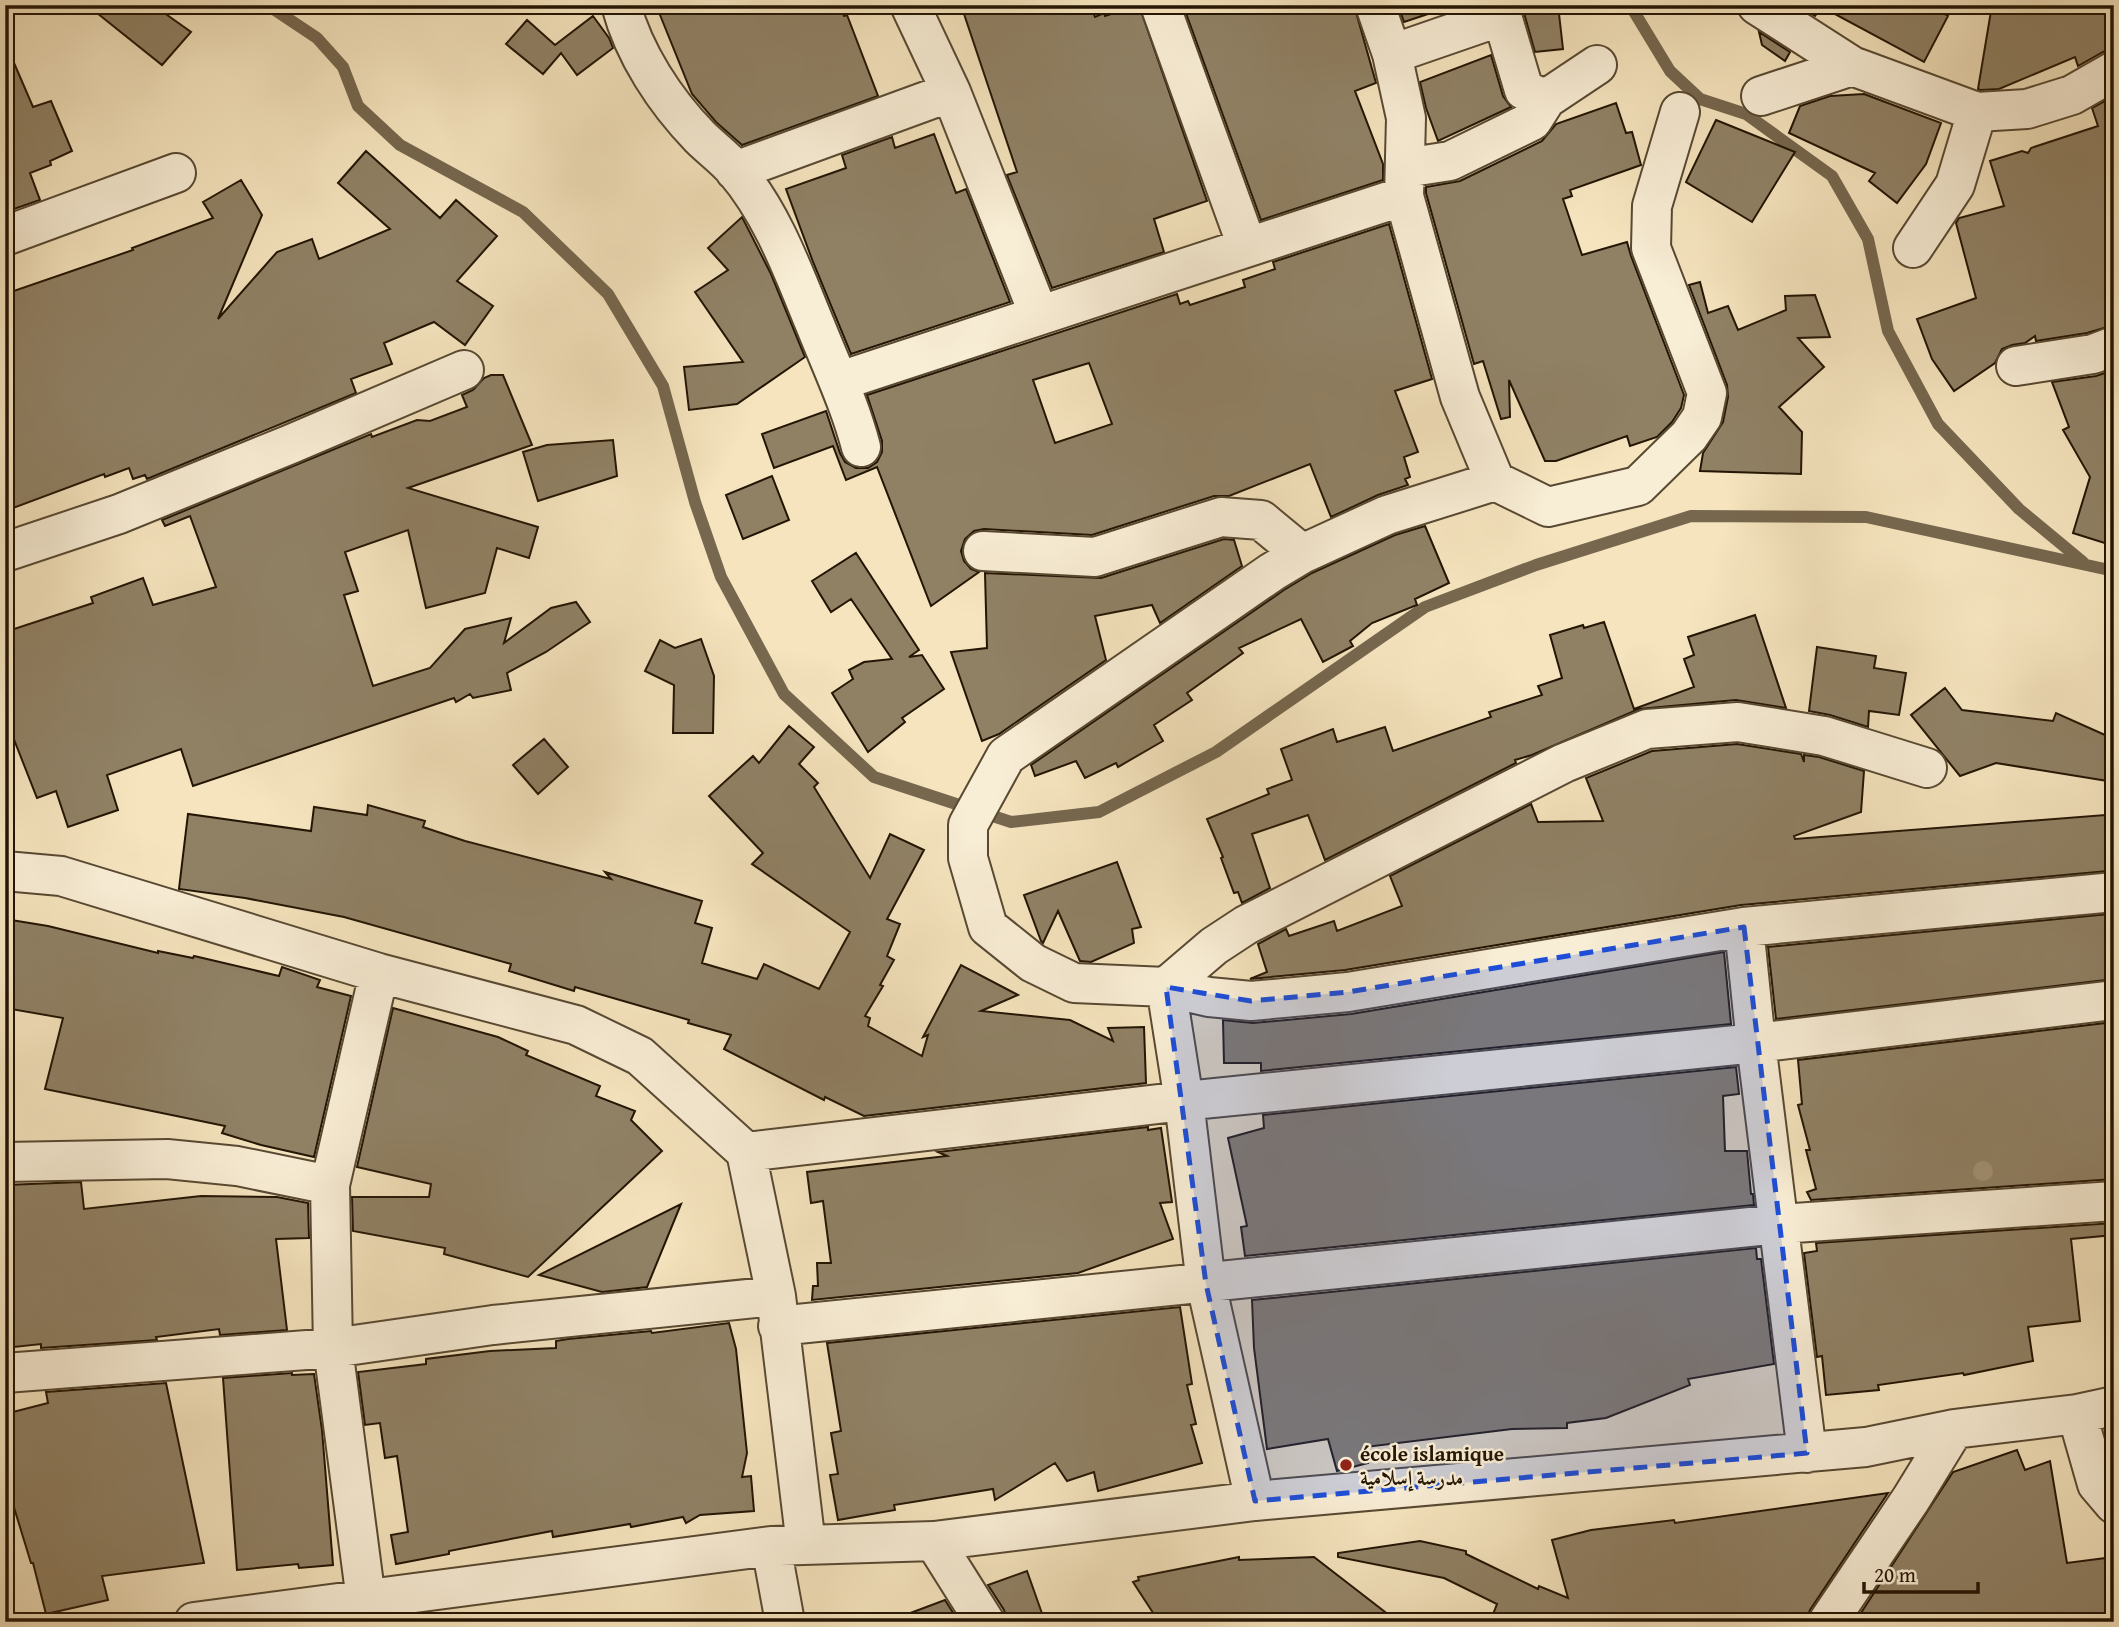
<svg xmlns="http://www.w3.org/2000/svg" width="2119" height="1627" font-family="'Gentium Book Plus',Amiri,serif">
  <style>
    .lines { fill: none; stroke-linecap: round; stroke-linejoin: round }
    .stream { stroke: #76674e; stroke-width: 12 }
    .building { fill: #908165; stroke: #231504; stroke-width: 2; fill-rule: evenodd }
    .minor-casing { stroke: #584932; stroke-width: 42 }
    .minor { stroke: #f8edd5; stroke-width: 38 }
    .tree { fill: #a39375 }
    .marked { fill: #1d4ed8; fill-opacity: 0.2; stroke: #1d4ed8; stroke-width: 5; stroke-dasharray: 14 9; stroke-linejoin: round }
    .poi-dot { fill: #8f2418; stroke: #f8edd5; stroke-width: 2.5 }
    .labels { text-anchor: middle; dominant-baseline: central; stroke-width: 5; stroke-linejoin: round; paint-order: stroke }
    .poi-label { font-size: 21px; font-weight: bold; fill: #231504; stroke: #f8edd5; text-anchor: start }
  </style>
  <rect width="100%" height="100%" fill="#f5e4be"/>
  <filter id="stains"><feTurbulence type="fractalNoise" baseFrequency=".00286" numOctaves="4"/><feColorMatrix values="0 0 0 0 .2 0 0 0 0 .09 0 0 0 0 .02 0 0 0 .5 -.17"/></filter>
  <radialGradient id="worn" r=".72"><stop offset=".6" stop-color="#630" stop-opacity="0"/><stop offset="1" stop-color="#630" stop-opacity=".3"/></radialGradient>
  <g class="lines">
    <!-- stream -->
    <path class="stream" d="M262,5L275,10L317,38L343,67L358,106L400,145L523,212L608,294L663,386L695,502L721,577L784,694L874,777L1011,822L1099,812L1216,752L1425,607L1536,565L1691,516L1866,517L2114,571
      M1630,5L1670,71L1700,99L1746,114L1832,176L1868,239L1888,331L1938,424L2019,509L2083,562"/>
  </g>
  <!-- building -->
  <path class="building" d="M87,5H153L191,32L162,65Z
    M656,5H840L844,16L847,15L878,96L742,145L716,122L692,94Z
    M961,5H1090L1095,17L1104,13L1105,16L1139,5L1207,201L1154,219L1164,252L1052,288L1007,175L1017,172Z
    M1183,5H1354L1376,83L1355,91L1383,164V180L1261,220Z
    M1398,5H1436L1437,11L1404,22Z
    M1524,5H1558L1563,49L1535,52L1524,13Z
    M1798,5H1929L1948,16L1924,62L1822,7L1815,16Z
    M1992,5H2114V49L2103,52L2078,66L2075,57L1999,89L1980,90L1978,89Z
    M593,16L609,38L613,48L577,75L561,53L543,74L506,44L527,20L555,45Z
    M1759,32L1790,52L1785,61L1762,45Z
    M5,42L33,107L51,101L72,151L50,161L51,165L30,173L40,200L5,212Z
    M1491,55L1503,96L1511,107L1438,141L1426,108L1420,82Z
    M1864,94L1941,123L1926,164L1897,203L1869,181L1875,173L1789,133L1800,106L1830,96Z
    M2114,96V325L2087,333L2036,341L2035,336L2025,343L2012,345L2002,349L1995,363L1954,391L1932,359L1917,319L1976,298L1956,223L1959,218L2004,206L1990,161L2022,151L2028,153L2031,148L2098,126L2092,108Z
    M1616,103L1626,133L1632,132L1641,165L1570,190L1572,196L1563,199L1582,255L1627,242L1631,256L1684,395L1681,408L1672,422L1657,437L1630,446L1627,436L1556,461H1545L1509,380L1510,417L1501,419L1483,361L1474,364L1426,193V187L1460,181L1542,141L1556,124Z
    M1716,120L1795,152L1752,222L1686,182Z
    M934,134L956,193L966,189L1010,302L851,354L813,262L786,189L846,168L842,155L892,137L895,148Z
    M366,151L440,218L456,200L497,236L457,281L493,306L465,345L434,322L384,343L392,364L351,379L356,393L147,479L145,475L133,479L129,468L105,477L104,474L5,511V294L133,250L132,248L213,218L203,202L241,180L262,215L218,319L277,252L312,239L319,259L390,229L338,183Z
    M742,217L771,274L805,357L737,404L689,410L684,367L743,362L695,292L728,270L708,248Z
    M1389,224L1432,379L1395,391L1418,452L1404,457L1410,477L1405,479L1408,485L1378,495L1331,517L1310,464L1229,496H1214L1092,535L984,529L974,531L965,539L961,551L964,561L971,569L979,572L931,606L877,467L846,480L833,446L774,468L762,434L826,411L840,453L845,462L856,468H868L877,462L882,452V441L867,395L1177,294L1180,304L1188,301L1190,305L1245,287L1243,280L1275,269L1273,262ZM1089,363L1112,424L1055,443L1033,380Z
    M1700,282L1708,313L1728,306L1738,330L1786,310L1785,296L1815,295L1830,337L1798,338L1824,367L1779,407L1802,432L1801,474L1700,471L1703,453L1723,422L1728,397L1727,385L1689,285Z
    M2114,370V546L2073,533L2090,477L2063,430L2069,427L2052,382L2096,376Z
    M491,375H503L532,445L408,488L538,527L529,558L497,548L485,593L426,608L408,530L345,552L358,591L344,595L373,686L430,668L465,629L511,618L504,643L551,608L576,602L590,622L546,652L507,673L511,690L473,698L470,694L456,702L454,698L193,786L181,749L107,775L118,810L68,827L56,791L37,798L13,737L5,740V632L93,603L91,597L143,578L153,605L216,587L190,516L165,526L162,520L371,434L372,437L417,420L430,421L467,407L462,395L473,390L484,378Z
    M613,440L617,476L538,501L523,452L547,445Z
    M772,476L789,520L743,539L726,495Z
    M1425,526L1449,583L1415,599L1417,605L1372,623L1350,641L1353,646L1323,662L1301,619L1239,648L1243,653L1187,693L1192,700L1154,725L1163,741L1118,767L1116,763L1085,778L1076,761L1035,776L1031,765L1284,590L1312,573L1395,535Z
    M1224,539L1234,540L1242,566L1160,623L1152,605L1095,616L1106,660L999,734L982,741L951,652L987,648L985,573L1101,578Z
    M856,553L919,650L909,657L922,655L944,689L902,718L905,722L868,752L832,693L853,679L849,670L864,662L892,659L851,599L831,612L812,581Z
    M1755,615L1786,708L1736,700L1639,709L1532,755L1515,760L1516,763L1325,860L1308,815L1252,834L1270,888L1242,903L1238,892L1234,893L1221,858L1223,857L1207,819L1269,794L1267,789L1292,780L1281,749L1333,729L1337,742L1385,727L1393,751L1491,717L1489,712L1542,695L1538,686L1562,678L1550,635L1583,625L1584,628L1604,622L1634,709L1694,687L1684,659L1694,655L1688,637Z
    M701,639L714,676L713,733H673L674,685L645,671L660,640L675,648Z
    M1817,647L1876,656L1874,668L1906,673L1899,715L1869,711L1868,727L1830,715L1809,711Z
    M1945,688L1962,710L2053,721L2056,713L2114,739V782L1996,763L1960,776L1911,715Z
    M789,726L814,747L799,764L818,783L814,787L870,878L890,834L924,850L887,919L900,924L887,956L894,960L880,985L883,986L865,1016L870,1018L868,1026L922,1056L928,1035L923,1037L961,965L1018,995L981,1011L1070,1020L1113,1041L1108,1028L1144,1027L1146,1083L864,1116L825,1097L824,1100L724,1049L731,1035L688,1023L689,1020L575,987L574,991L509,971L511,964L344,917L245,898L179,889L188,814L311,831L314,807L367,815L368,805L425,821L423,827L465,841L611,879L605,872L702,901L695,923L712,928L702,963L757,979L764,964L819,989L850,932L752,864L763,853L709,796L753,756L759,763Z
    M544,739L568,767L538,794L513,765Z
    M1737,744L1801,754L1804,762V755L1819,757L1864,771L1861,812L1794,836L1795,839L2105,815L2108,871L1741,905L1345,970L1250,979L1267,972L1258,944L1286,929L1289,936L1334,921L1337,931L1402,906L1390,876L1531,804L1538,822L1603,821L1586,778L1652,751Z
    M1117,862L1141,927L1132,929L1134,943L1091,962L1080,961L1058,911L1043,943L1041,941L1024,895Z
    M2109,914V919H2114V979L1776,1019L1768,947Z
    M5,919L48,926L158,953V951L193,958L194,956L279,976L282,967L320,980L317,987L351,996L314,1157L261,1145L222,1133L225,1126L45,1089L63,1018L5,1008Z
    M1724,952L1731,1024L1261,1071V1063H1224L1223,1020L1253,1023L1351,1014Z
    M393,1008L498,1037L528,1051L526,1055L600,1086L596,1096L635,1111L631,1120L662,1151L528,1277L444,1254L445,1248L353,1231L352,1197H429L431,1184L357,1167Z
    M2114,1022V1179L1811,1200L1807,1192L1816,1189L1806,1150H1810L1798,1105L1802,1104L1798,1060Z
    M1736,1067L1739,1094L1723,1096L1725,1151H1747L1751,1194H1753L1754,1205L1245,1256L1241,1227L1247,1226L1228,1138L1264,1128L1263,1115Z
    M1148,1127V1130L1161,1128L1172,1202L1160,1203L1173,1239L1078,1273L812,1300L813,1286H818L817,1263H831L823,1201L811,1203L807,1172L947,1156L938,1152Z
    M81,1182L84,1209L201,1196L277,1197L308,1203L309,1238L276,1239L287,1330L220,1335L219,1329L156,1337L157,1340L41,1348V1344L5,1348V1185Z
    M681,1204L647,1287L602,1292L539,1275Z
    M2114,1223V1235L2071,1239L2080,1321L2028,1327L2033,1361L1964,1375L1963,1373L1878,1385L1879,1390L1826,1395L1822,1356L1817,1357L1804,1253L1817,1251L1816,1243Z
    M1756,1248L1757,1259H1761L1774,1364L1688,1379L1690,1385L1606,1418L1567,1423V1428L1512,1429L1365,1447L1368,1463L1337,1471L1328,1439L1267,1449L1254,1348L1252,1300Z
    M1180,1307L1192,1384L1187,1385L1196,1424L1191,1425L1202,1463L1098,1491L1094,1472L1067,1481L1055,1463L995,1500L993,1489L894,1505L895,1510L838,1520L830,1475L838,1474L831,1433L841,1431L827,1343Z
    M729,1323L736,1349L747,1453L742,1477L751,1476L754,1511L700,1515L686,1523L683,1517L631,1527L630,1524L553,1537L552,1531L449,1551V1554L396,1564L391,1535L408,1532L397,1456L385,1458L380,1423L365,1425L358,1372L426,1364V1359L490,1351L556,1348V1341L568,1339L651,1331L652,1333Z
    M292,1373V1375L314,1374L322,1430L333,1565L299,1568L298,1564L237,1570L223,1378Z
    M166,1383L204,1563L102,1576L108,1600L46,1614L33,1563H31L5,1478V1414L48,1403L46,1392Z
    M2017,1450L2025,1470L2050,1461L2067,1563L2114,1557V1622H1855L1953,1472Z
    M1888,1493L1810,1610L1806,1622H1490L1497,1604L1444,1578L1338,1557V1553L1420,1541L1466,1551V1554L1538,1589L1539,1586L1568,1598L1552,1540L1591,1530L1674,1520L1675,1523Z
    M1239,1557V1560L1314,1557L1398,1622H1159L1133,1582L1139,1580L1138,1577Z
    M1027,1571L1045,1622H1007L1004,1610L988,1585Z
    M945,1600L959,1622H897V1618Z"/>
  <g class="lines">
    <!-- minor casing -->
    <g class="minor-casing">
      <path id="minor" d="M621,5C634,54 665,101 700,137C711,148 725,158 735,170C773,214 794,274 816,327C832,367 850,405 861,447
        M910,5L951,92L1039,315
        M1160,5L1247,246
        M1375,5L1392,54L1406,118L1404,196L1460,397L1495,481L1548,507L1638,486L1689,436L1702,417L1707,393L1651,248L1652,206L1680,112
        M1757,5L1852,66L1977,112L2027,109L2072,95L2114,71
        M1502,16L1524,90L1546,99L1597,65
        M1392,54L1502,16V5
        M1761,96L1852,66
        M1405,168L1450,161L1532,121L1546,99
        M735,171L951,92
        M5,236L176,173
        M1913,248L1955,185L1977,112
        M2016,366L2093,354L2114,346
        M840,381L1404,196
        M1495,481L1387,515L1302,554L1272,572L1006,756L968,825V858L988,927L1033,963L1074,983L1166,987L1209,997L1251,1001L1348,992L1744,927L2114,892
        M983,551L1095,557L1221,517L1261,520L1302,554
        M5,552L119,514L291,444L464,370
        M5,871L61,876L379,973L576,1025L640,1056L746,1152L776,1296L806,1545
        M1744,927L1756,1043L1807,1453
        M746,1152L1184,1101L1756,1043L2114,1000
        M5,1162L167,1159L237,1166L330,1185
        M778,1326L1780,1224L2114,1201
        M5,1373L333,1348L493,1325L776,1296
        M2077,1414L2097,1484L2114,1504
        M1255,1501L1206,1284L1184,1101L1166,987L1214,946L1246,925L1564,763L1647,729L1738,722L1824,736L1927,768
        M934,1541L985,1622
        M771,1546L785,1622
        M194,1622L771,1546L934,1541L1255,1501L1866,1447L1954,1429L2077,1414L2114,1406
        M364,1622L366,1600L333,1348L330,1185L379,973
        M1828,1622L1911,1499L1954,1429"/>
    </g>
    <!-- minor -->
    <use href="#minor" class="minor"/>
  </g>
  <!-- trees -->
  <circle class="tree" cx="1983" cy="1171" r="10"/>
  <!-- marked area -->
  <path class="marked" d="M1744,927L1807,1453L1255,1501L1206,1284L1166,987L1251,1001L1348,992Z"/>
  <!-- markers -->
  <circle class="poi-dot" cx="1346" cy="1465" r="7"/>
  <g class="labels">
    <!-- poi labels -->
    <g class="poi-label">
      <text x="1360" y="1453">école islamique<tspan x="1360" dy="24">مدرسة إسلامية</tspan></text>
    </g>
  </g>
  <!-- margin -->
  <rect width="2119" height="1627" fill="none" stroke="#f5e4be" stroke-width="28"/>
  <rect x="7" y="7" width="2105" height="1613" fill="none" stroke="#231504" stroke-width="3.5"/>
  <rect x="14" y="14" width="2091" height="1599" fill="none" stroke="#231504" stroke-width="2"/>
  <!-- scale -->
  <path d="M1864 1582v10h114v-10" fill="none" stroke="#231504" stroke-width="3.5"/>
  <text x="1874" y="1582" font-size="21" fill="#231504" stroke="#f8edd5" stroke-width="5" paint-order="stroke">20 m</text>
  <rect width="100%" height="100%" filter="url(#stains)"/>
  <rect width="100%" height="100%" fill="url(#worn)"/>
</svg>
